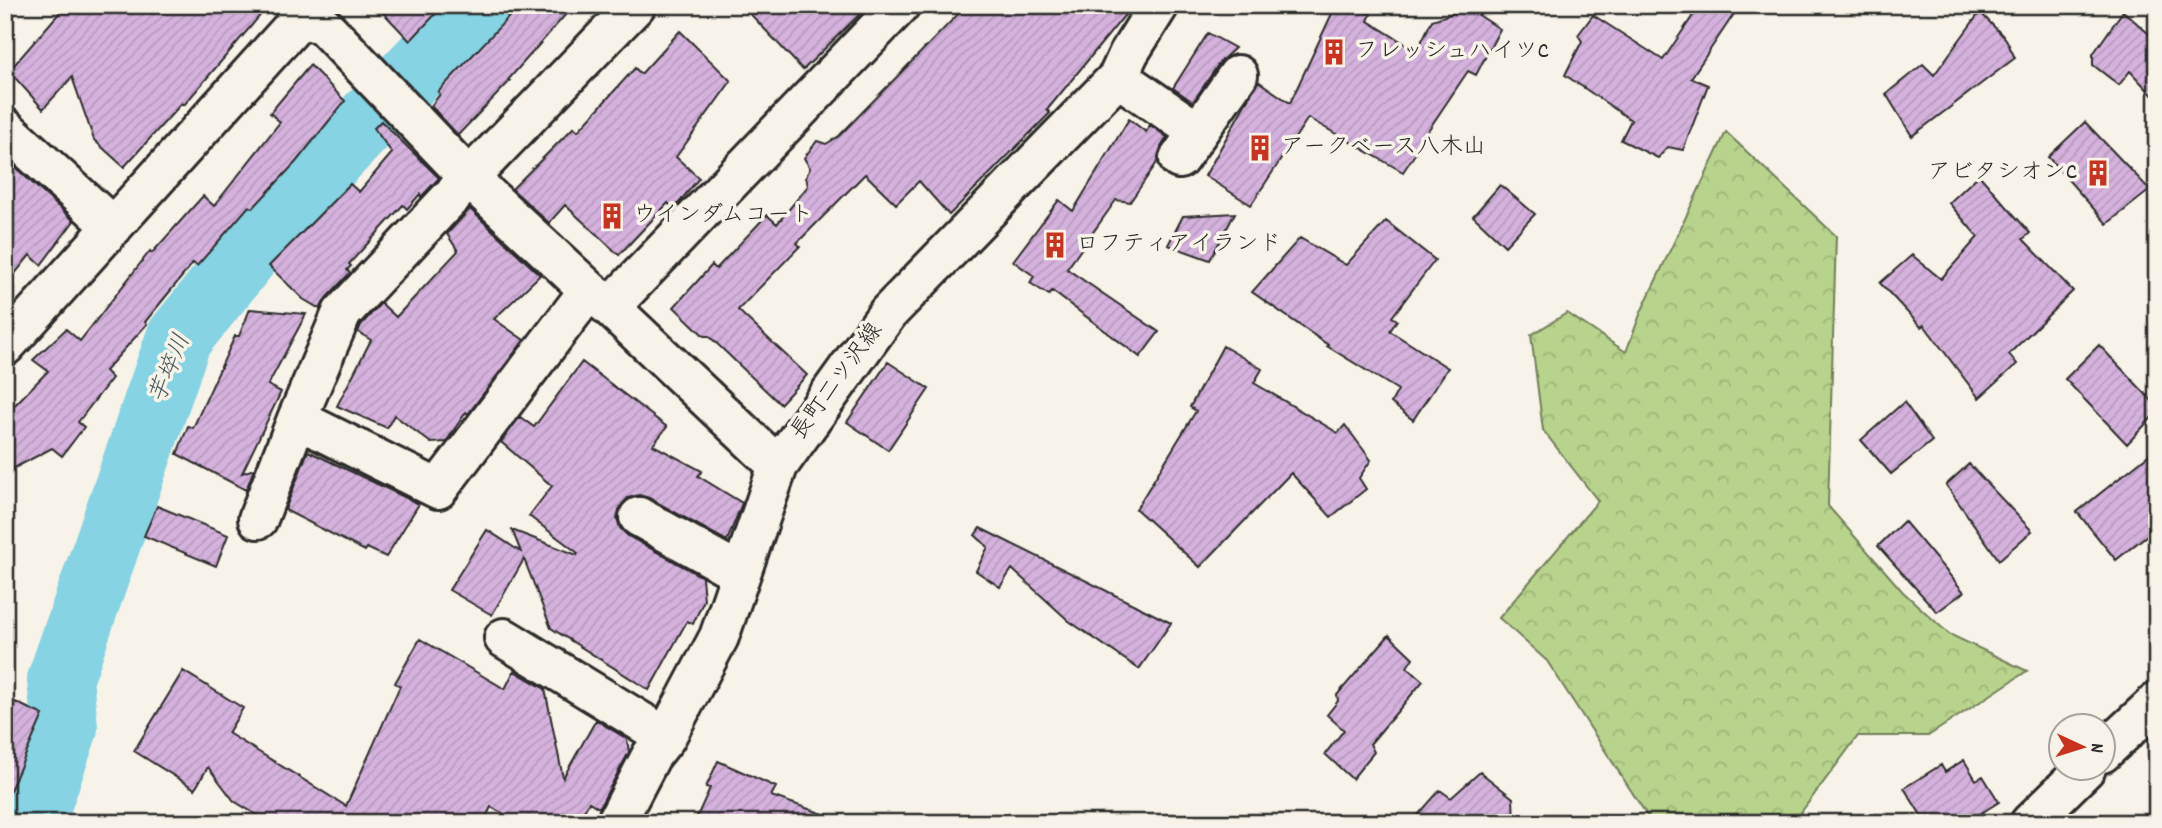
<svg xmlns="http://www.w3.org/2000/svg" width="2162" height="828" font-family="Dekko,'Klee One',sans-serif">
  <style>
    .forest { fill: url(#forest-crowns); stroke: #727f5b; stroke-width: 2 }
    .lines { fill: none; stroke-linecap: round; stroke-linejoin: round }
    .river { stroke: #85d3e3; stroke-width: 66 }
    .building { fill: url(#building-hatch); stroke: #2b2b2b; stroke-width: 2 }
    .minor-casing { stroke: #2b2b2b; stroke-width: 44 }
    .minor { stroke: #f7f3e8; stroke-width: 38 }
    .labels { text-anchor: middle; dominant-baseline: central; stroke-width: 7; stroke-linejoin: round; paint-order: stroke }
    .poi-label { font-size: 23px; fill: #2b2b2b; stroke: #f7f3e8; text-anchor: start }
    .street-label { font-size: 23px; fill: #2b2b2b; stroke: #f7f3e8 }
    .water-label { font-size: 24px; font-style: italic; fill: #425559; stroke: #f7f3e8 }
  </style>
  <defs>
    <pattern id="forest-crowns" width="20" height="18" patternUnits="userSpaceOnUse" patternTransform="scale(1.75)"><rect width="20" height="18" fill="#b8d38b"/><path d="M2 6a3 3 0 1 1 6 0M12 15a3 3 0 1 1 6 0" fill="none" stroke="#9eb578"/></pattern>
    <pattern id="building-hatch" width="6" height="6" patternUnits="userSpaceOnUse" patternTransform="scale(1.75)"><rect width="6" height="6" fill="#d5b2dd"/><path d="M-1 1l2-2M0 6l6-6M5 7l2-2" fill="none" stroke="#b799be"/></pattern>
  </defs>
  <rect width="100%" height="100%" fill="#f7f3e8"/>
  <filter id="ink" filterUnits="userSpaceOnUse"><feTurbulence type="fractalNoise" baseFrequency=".0143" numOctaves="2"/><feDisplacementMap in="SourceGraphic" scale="14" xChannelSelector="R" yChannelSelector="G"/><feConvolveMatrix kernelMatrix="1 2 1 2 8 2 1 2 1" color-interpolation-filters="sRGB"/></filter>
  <g filter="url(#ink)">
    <!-- forest -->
    <path class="forest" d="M1726,132L1836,236L1828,506L1903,592L1949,634L2027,671L1928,736H1858L1793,823H1652L1547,661L1499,618L1598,501L1543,430L1531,335L1567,313L1626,352L1641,312Z"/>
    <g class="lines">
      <!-- river -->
      <path class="river" d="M32,823L65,728L60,680L179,338L282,210L478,5"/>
    </g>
    <!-- building -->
    <path class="building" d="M66,5H269L184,105L182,103L124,167L94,140L72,77L43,109L9,71Z
      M376,5H444L410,41Z
      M520,5H574L508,80L510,81L458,135L431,106L440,94L438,92Z
      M742,5H869L803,70Z
      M967,5H1133L1047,110L1050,113L949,215L919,181L896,204L865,174L797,243L800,246L738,310L807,375L780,404L709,336H704L674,307L712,265L716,269L767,215L777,224L808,186L806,177L810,168L804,158L817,141L826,144L839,136Z
      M1336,5H1349L1371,14L1368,21L1417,51L1432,20L1457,12L1471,10L1500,29L1476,75L1468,71L1427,132L1429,133L1403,172L1308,118L1251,205L1205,176L1258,81L1290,103Z
      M1700,5H1740L1691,78L1708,85L1683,150L1668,147L1658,158L1621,140L1631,120L1565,75L1582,41L1578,35L1593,15L1663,60Z
      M2123,11L2157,41V100L2130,71L2119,85L2093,65V54Z
      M1980,12L2006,39L2015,58L1912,136L1886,94L1923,64L1934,75Z
      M680,31L731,81L676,157L699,178L674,209L668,203L619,255L565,205L549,223L512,189L574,127L578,131L635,68L641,74Z
      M1208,33L1235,48L1220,62L1193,102L1173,88Z
      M310,65L345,101L296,162L253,208L249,206L197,266L193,263L145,322L147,324L105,371L112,378L78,422L84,427L62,456L52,448L5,473V415L48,371L33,360L66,329L80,341L150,251L152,253L203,196L214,206L280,122L270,113Z
      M1129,119L1146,132L1150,125L1167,137L1161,147L1158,161L1130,202L1116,200L1067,269L1159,332L1140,357L1052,291L1049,295L1030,283L1034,276L1013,261L1059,200L1073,211Z
      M381,121L439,178L421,197L420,194L407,209L403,205L349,264L351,266L347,270L350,273L326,298L320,309L303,299L269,266L350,184L359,192L392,153L374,128Z
      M2085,122L2150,190L2107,224L2048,157Z
      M5,158L74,221L41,265L30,255L5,286Z
      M1979,175L2030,233L2023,239L2073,291L2009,354L2017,364L1979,398L1924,325L1921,327L1880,283L1912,255L1941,279L1978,237L1949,203Z
      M1500,185L1535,214L1505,246L1473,216Z
      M470,209L540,275L494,319L524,340L468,414L466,412L446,442L431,443L394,415L387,428L337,406L371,340L358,332L361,325L381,303L396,317L458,251L447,234Z
      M1235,213L1210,260L1168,245L1183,216Z
      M1386,221L1435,260L1392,317L1397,320L1390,331L1448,368L1413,420L1391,403L1398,390L1327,346L1328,345L1252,292L1300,238L1346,265Z
      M250,309L306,314L268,385L281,392L242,473L254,469L246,490L177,454L188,426L193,428L235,336H239Z
      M2099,345L2157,406V412L2127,444L2065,379Z
      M1223,346L1262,369L1254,383L1338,433L1345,425L1371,460L1359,478L1366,489L1331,517L1291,473L1200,567L1136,509L1196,411L1190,407Z
      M582,362L667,427L653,445L702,471L698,476L742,503L727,541L649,498L639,495L628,498L620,507L617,518L620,528L628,536L702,577L704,600L693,624L687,621L649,690L551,628L524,559L492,615L449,590L487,530L521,552L512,530L577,555L578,553L529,516L552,486L501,442L520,417L534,427Z
      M888,362L929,389L888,450L847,422Z
      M1904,402L1932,441L1891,474L1861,440Z
      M2157,448V527L2116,560L2077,512Z
      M308,451L419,504L386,557L367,548L365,551L285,510Z
      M1969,464L2032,531L1999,560L1946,485Z
      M157,506L228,535L216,566L144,536Z
      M1904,521L1964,592L1937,612L1878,546Z
      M980,528L994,535L1171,623L1139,669L1069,621L1012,569L1000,587L976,571L988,547L975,535Z
      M1389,635L1413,658L1407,667L1423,681L1370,744L1374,752L1352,779L1325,754L1344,730L1327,715L1338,701L1337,695Z
      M420,639L505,689L514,671L545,689L563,778L596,720L627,739L629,752L599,808L589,802L578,823H520L491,807L483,823H270L234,801L208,767L195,789L134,751L183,671L243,708L228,733L346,806L400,686L395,683Z
      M15,702L43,715L5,802V723Z
      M1964,760L1976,780L1983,776L1999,802L1965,823H1926L1904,788L1941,765L1945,772Z
      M718,761L776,787L771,796L835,818L834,823H694L710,788L706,787Z
      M1480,772L1513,798L1514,823H1411L1440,790L1451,798Z"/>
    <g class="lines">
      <!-- minor casing -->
      <g class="minor-casing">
        <path id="minor" d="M294,5L301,18L323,25L469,178L589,290L610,307L778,466
          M1118,77L1198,132
          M5,128L113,227
          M1179,159L1238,75
          M610,307L900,5
          M5,346L301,18
          M297,419L438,489L589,290
          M639,517L740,573
          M258,519L297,419L342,313L469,178L636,5
          M504,638L666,737
          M2102,753L2157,702
          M616,823L651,756L666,737L719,637L778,466L888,313L1118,77L1129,53L1159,5
          M2030,823L2086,768"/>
      </g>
      <!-- minor -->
      <use href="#minor" class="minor"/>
    </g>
  </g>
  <!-- icons -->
  <defs>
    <g id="building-bare" transform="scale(2.1)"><path d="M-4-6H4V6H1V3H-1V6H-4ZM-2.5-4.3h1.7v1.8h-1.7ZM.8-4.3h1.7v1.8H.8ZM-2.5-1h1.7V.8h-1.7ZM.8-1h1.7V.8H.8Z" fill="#c8321e" stroke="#f7f3e8" stroke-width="2.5" paint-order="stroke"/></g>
  </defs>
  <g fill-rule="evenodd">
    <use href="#building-bare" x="1334" y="52"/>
    <use href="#building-bare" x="1260" y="148"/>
    <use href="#building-bare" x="2098" y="173"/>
    <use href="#building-bare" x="612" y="216"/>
    <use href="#building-bare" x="1055" y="245"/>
  </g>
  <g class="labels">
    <!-- poi labels -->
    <g class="poi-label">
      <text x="1355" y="52">フレッシュハイツC</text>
      <text x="1281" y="148">アークベース八木山</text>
      <text x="2077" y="173" text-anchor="end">アビタシオンC</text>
      <text x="633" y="216">ウインダムコート</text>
      <text x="1076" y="245">ロフティアイランド</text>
    </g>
    <!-- street labels -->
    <g class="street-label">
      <text transform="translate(838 382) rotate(-54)">長町二ツ沢線</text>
    </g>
    <!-- water labels -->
    <g class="water-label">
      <text transform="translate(171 369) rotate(-68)">芋埣川</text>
    </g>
  </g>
  <!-- margin -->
  <rect width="2162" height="828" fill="none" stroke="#f7f3e8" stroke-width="28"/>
  <rect x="14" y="14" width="2134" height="800" fill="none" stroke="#2b2b2b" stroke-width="2.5" filter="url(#ink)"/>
  <!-- north arrow -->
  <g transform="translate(2082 747) rotate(94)"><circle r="33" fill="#f7f3e8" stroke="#a5a39c" stroke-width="2"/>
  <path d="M0-5L12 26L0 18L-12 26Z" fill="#c8321e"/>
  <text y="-10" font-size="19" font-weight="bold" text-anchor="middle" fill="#2b2b2b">N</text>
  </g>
</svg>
